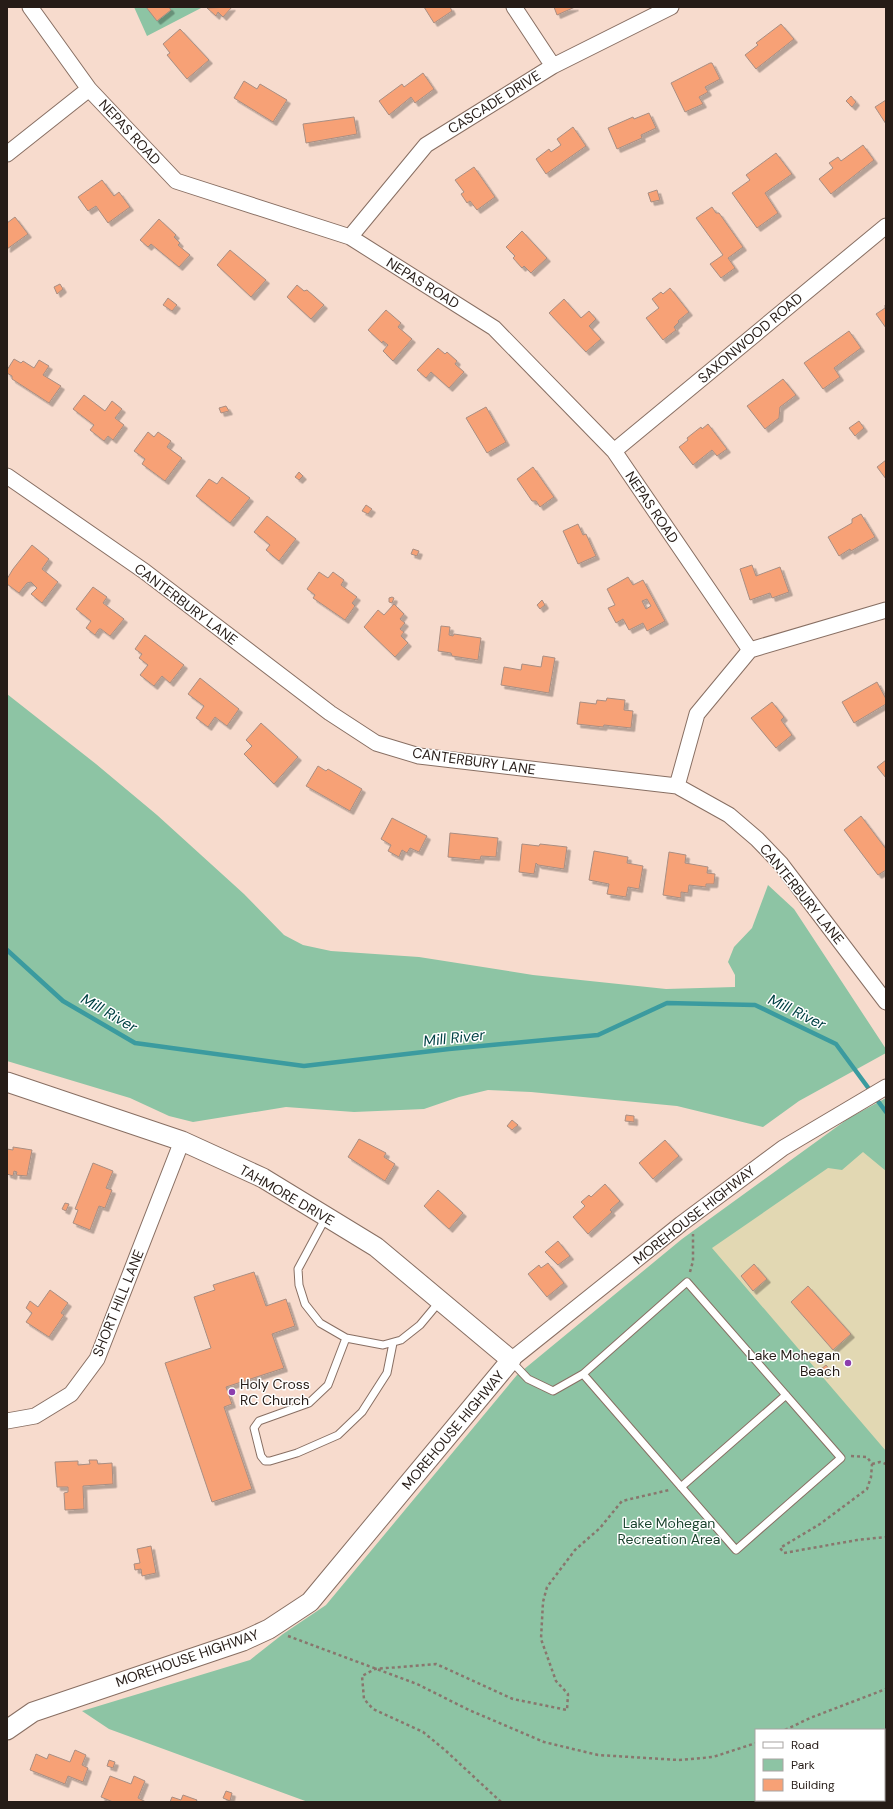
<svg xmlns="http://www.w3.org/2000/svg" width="893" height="1809" font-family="'DM Sans',sans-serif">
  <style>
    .green { fill: #8dc4a4; fill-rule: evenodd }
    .sand { fill: #e2d8b3 }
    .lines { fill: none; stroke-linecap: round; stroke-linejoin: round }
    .stream { stroke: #3b9b9f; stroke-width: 4.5 }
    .building { fill: #f7a176; stroke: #a98e82; fill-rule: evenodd; filter: url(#shadow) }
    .service-casing { stroke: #886f63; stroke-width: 9 }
    .minor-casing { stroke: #886f63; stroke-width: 17 }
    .tertiary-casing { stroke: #886f63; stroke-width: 21 }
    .path { stroke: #89766d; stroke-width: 2.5; stroke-dasharray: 3 3; stroke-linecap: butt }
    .service { stroke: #fff; stroke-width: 7 }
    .minor { stroke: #fff; stroke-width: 15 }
    .tertiary { stroke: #fff; stroke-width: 19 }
    .poi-dot { fill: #8c3eae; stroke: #fff; stroke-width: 1.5 }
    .labels { text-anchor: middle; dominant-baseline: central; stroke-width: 3; stroke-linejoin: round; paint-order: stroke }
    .street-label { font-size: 14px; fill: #261c17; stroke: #fff }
    .poi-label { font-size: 14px; fill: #261c17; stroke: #fff; text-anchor: end }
    .park-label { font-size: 14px; fill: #1c442f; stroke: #fff }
    .water-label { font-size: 15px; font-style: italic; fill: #004144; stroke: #fff }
  </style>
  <defs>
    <filter id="shadow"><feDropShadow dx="3.5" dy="3.5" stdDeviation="0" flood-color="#0004"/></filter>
  </defs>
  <rect width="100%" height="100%" fill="#f7dbcd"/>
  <!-- green -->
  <path class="green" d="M134,7H203L147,36Z
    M7,694L96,764L157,815L244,894L284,935L303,945L331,951L419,957L533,975L666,989L735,987V975L728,962L734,947L752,928L768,885L794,909L886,1049V1053L799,1101L763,1127L677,1106L531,1092L488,1090L459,1097L424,1109L354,1112L286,1107L193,1122L169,1116L130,1098L7,1061Z
    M886,1098V1802H308L109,1729L82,1711L250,1660L283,1634L326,1605L517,1375L682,1239L849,1118ZM756,1730H884V1800H756Z"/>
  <!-- sand -->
  <path class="sand" d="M863,1152L886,1171V1451L712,1248L828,1168L842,1170Z"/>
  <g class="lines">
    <!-- stream -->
    <path class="stream" d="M7,950L63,1001L135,1043L304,1066L449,1049L598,1035L667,1003L755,1005L836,1044L886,1112"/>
  </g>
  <!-- building -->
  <path class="building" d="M146,7H169L171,10L157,21Z
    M232,7L223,17L218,12L216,16L207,8Z
    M424,7H450L452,11L434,23Z
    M554,7H575L557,15Z
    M781,24L794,39L756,69L745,55L758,45L756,43Z
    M180,29L209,60L187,79L167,55L170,53L163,44Z
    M710,63H712L720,79L705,87L708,92L699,97L703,104L685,112L671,83Z
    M423,73L434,89L415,103L411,97L389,115L379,101L402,84L404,87Z
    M244,81L257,89L260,84L287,100L273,122L234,98Z
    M851,96L856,102L852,107L846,101Z
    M886,100V124L875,107Z
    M649,113L656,128L641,135L642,138L617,149L608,128L633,117L634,119Z
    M354,117L357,134L306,143L303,124Z
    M573,127L586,146L546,174L536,159L549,149L551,152L561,145L557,139Z
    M863,145L874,160L831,194L819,179L833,168L829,163L838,157L841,161Z
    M776,153L792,174L765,193L778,213L757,228L732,193L750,180L746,175Z
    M474,167L495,197L477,210L470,201L467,203L461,194L464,192L455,180Z
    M102,180L114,196L119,192L130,207L108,223L96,206L88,211L78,197Z
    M657,190L660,200L651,202L648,193Z
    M712,207L716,213H719L743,247L728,258L735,268L721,278L710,264L723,255L696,218Z
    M15,217L28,234L7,249V223Z
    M159,219L176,235L174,237L180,243L178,245L190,255L179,267L151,244L148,247L140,240Z
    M522,231L547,258L531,273L524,266L522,268L513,258L515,256L506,247Z
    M230,250L266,280L251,297L217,265Z
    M60,284L63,289L57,294L54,287Z
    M297,285L304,291L307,290L324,305L311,319L287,297Z
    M670,288L689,312L678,321L679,322L674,327L676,330L663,340L646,318L659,308L652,299L661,292L663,294Z
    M168,298L177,305L172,311L163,305Z
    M564,299L581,318L589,311L596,319L589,326L601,339L586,352L549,313Z
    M885,305H886V328L876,314L885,308Z
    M386,310L401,323L398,327L412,339L393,361L383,351L388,345L383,341L382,343L368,330Z
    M849,331L861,348L834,368L840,377L823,389L804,363Z
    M438,348L445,354L447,352L457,361L455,364L464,372L449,388L431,372L426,378L417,370Z
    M14,359L21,363L23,361L34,368L39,360L49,366L43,375L61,386L49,403L12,379V376L7,373V370Z
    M783,379L796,395L780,407L779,418L765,429L747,406Z
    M84,395L105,411L112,401L122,409L115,418L124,425L113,440L108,436L104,441L90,430L94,425L73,409Z
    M226,406L229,411L221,413L219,408Z
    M486,407L506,442L487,453L466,418Z
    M859,421L864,428L855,436L849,428Z
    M708,424L727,449L717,456L712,450L693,465L679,447L688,440L687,438L701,427L702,429Z
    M148,432L154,437L158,432L171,441L167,447L182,458L165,481L142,464L145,459L134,451Z
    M886,460V479L877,467Z
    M533,467L554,497L540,507L536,501H532L517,479Z
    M299,472L303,476L299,480L295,477Z
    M222,477L250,498L230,523L196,496L209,479L217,484Z
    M366,505L372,509L368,514L362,511Z
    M861,514L875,537L851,551L850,549L839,556L828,537L852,523V519Z
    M267,516L296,539L279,561L266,550L270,545L254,532Z
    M578,524L583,535L586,534L596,556L578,564L563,531Z
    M32,545L49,559L42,569L58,582L42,603L31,594L37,588L31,582L27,583L19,593L7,584V579L13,569Z
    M413,549L419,551L417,556L411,554Z
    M752,565L756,576L780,567L789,592L772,598L770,593L750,600L740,569Z
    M319,572L328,578L333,572L344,580L341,585L357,597L352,603L355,606L345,620L313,598L315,595L307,589Z
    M628,577L633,585L643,580L665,621L647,631L643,623L629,630L623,619L616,623L608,608L615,605L607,589ZM647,599L651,606L646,609L642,601Z
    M93,587L107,597L103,603L124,619L110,636L101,629H99L95,635L86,628L91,621L76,609Z
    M392,597L394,598L392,603L389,602V598Z
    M542,600L545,605L540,609L537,605Z
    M394,604L404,614L400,619L405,623L400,629L404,632L401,636L408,643L395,657L364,627L378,610L384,615Z
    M441,626L450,627L449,635L453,636L454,634L481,638L478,660L452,656L451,653L438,651Z
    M145,635L184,665L170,683L162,676L154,686L140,675L148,665L139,658L142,654L135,649Z
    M543,656L555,658L549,693L501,685L504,667L521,670L522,664L541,667Z
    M200,678L239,709L227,726L215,717L208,727L196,718L204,706L188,694Z
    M877,682L886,699V704L854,723L842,702Z
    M607,698L625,700L624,710L633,711L631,728L604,725L603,727L577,724L580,702L596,704L597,700L606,701Z
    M772,702L784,717L781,720L792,735L776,748L751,718Z
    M261,723L298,757L274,784L244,754L252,746L246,740Z
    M886,760V778L877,767Z
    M318,766L326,771L328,769L362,789L350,811L306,786Z
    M861,816L886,849V870L878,875L844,830Z
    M392,818L427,836L419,852L410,848L407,853L402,850L399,857L388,851L391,845L381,839Z
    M450,833L498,838L496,857L481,856L480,860L448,857Z
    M522,844L539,846L540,844L567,847L564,869L538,865L536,863L534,874L519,872Z
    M594,851L628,857L627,863L643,866L639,889L628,887L626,897L607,894L609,884L589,880Z
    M669,852L686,855L685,863L708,867L707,873L715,874L714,884H706V887L689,885L688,893L681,892V898L663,895Z
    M626,1115L634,1116V1122L625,1121Z
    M512,1120L518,1125L512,1130L507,1126Z
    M359,1139L386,1153L384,1157L395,1164L385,1181L348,1157Z
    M665,1140L679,1156L653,1179L639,1163Z
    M13,1147L32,1150L27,1176L16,1175L17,1172L14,1171L13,1176L7,1174V1149L13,1150Z
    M93,1163L113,1171L106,1188L112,1190L105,1208L99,1206L90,1230L73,1223L78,1210L75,1209Z
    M605,1184L620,1201L610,1210L612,1212L588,1234L573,1217L585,1206L581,1202L589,1195L591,1197Z
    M438,1190L463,1213L449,1229L424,1206Z
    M65,1203L69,1204L66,1211L62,1209Z
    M558,1241L570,1256L558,1265L545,1252Z
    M548,1263L564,1283L547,1297L528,1274L539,1265L541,1268Z
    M754,1264L767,1279L753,1291L741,1276Z
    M254,1272L266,1306L286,1299L295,1326L272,1334L284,1368L226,1387L232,1404L224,1407L252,1489L212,1502L165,1363L211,1348L194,1297L215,1290L213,1285Z
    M808,1286L851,1334L833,1350L791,1302Z
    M50,1290L68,1303L61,1313L64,1315L49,1337L26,1322L32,1313L26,1308L30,1301L38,1307Z
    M826,1365L830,1370L824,1375L820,1370Z
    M89,1460H97L98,1464L112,1463L113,1484L83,1486L84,1509L65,1510L64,1493L68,1492V1487H57L55,1462L78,1461V1465L90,1464Z
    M151,1546L156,1573L142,1576L141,1569L135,1570L134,1564L140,1563L137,1549Z
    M75,1750L86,1755L82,1765L88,1768L83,1782L68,1776L65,1784L30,1770L36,1754L47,1759L49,1754L70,1762Z
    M109,1760L115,1762L113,1768L107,1766Z
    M110,1776L131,1784L134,1776L145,1781L138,1798L146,1802H113L101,1797Z
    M226,1791L232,1793L230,1801L223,1798Z
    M183,1795L197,1800L196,1802H170L172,1797L181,1800Z"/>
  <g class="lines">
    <!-- service casing -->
    <g class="service-casing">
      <path id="service" d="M326,1217L298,1269L299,1285L305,1304L320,1323L346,1338L383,1345L401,1340L420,1325L440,1301
        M346,1338L328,1385L309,1403L259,1421L254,1428L261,1456L265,1461H270L297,1453L338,1435L362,1412L387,1373L393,1343
        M511,1361L528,1379L553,1391L583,1374L687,1282L841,1458L736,1550L583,1374
        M681,1487L786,1395"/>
    </g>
    <!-- minor casing -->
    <g class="minor-casing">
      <path id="minor" d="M30,7L89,89L176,181L350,237L494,328L614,451L750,650
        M514,7L553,66
        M7,154L89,89
        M350,237L426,145L553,66L671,7
        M614,451L886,226
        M7,476L144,571L330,713L376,743L419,756L677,786L729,815L757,839L781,864L886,1002
        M677,786L697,714L750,650L886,610
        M511,1360L681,1224L783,1148L886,1087
        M7,1421L35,1416L71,1394L97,1359L182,1141"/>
    </g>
    <!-- tertiary casing -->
    <g class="tertiary-casing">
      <path id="tertiary" d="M7,1082L182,1141L263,1178L376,1247L511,1360L310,1602L269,1629L243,1641L33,1712L7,1730"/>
    </g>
    <!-- path -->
    <path class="path" d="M690,1272L693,1261V1234
      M851,1456L867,1457L872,1464L871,1477L867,1489L820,1524L780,1548L784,1553L857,1540L886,1537
      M872,1464L880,1462L886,1464
      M288,1636L417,1684L469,1710L544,1742L598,1755L679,1760L713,1757L756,1743
      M785,1730L810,1718L886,1689
      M501,1802L445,1750L423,1732L373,1709L364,1699L362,1676L375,1669L436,1664L513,1699L567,1710L568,1694L556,1681L541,1639L543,1602L547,1587L575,1550L600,1528L622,1501L669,1490"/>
    <!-- service -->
    <use href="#service" class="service"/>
    <!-- minor -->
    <use href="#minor" class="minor"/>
    <!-- tertiary -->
    <use href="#tertiary" class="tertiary"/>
  </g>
  <!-- markers -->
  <g class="poi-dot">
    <circle cx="848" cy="1363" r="4"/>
    <circle cx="232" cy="1392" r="4"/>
  </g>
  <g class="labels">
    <!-- street labels -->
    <g class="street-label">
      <text transform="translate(494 102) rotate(-32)">CASCADE DRIVE</text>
      <text transform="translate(130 132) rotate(47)">NEPAS ROAD</text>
      <text transform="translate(423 283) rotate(32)">NEPAS ROAD</text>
      <text transform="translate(750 338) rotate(-40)">SAXONWOOD ROAD</text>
      <text transform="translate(652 507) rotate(56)">NEPAS ROAD</text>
      <text transform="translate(186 604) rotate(37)">CANTERBURY LANE</text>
      <text transform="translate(474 761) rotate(8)">CANTERBURY LANE</text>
      <text transform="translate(802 894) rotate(51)">CANTERBURY LANE</text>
      <text transform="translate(287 1195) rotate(30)">TAHMORE DRIVE</text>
      <text transform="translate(694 1215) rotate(-38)">MOREHOUSE HIGHWAY</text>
      <text transform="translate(118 1303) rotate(-68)">SHORT HILL LANE</text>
      <text transform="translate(453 1430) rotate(-50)">MOREHOUSE HIGHWAY</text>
      <text transform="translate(187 1658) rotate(-19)">MOREHOUSE HIGHWAY</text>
    </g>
    <!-- poi labels -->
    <g class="poi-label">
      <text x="840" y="1355">Lake Mohegan<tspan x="840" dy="16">Beach</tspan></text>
      <text x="240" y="1384" text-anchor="start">Holy Cross<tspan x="240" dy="16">RC Church</tspan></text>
    </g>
    <!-- park labels -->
    <g class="park-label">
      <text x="669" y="1523">Lake Mohegan<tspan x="669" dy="16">Recreation Area</tspan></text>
    </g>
    <!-- water labels -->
    <g class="water-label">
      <text transform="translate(797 1012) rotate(26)">Mill River</text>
      <text transform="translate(109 1013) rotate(30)">Mill River</text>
      <text transform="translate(454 1038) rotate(-6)">Mill River</text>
    </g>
  </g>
  <!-- border -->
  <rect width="893" height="1809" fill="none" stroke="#261c17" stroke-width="16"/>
  <!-- legend -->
  <rect x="755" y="1729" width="130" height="72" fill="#ffffff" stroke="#a8a4a2"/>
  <rect x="763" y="1742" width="20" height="6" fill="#ffffff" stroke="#a8a4a2"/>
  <text x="791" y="1749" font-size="12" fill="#261c17">Road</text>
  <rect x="763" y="1759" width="20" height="12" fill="#8dc4a4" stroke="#a8a4a2"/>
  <text x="791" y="1769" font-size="12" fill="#261c17">Park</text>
  <rect x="763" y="1779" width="20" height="12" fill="#f7a176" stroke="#a8a4a2"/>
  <text x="791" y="1789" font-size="12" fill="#261c17">Building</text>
</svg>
